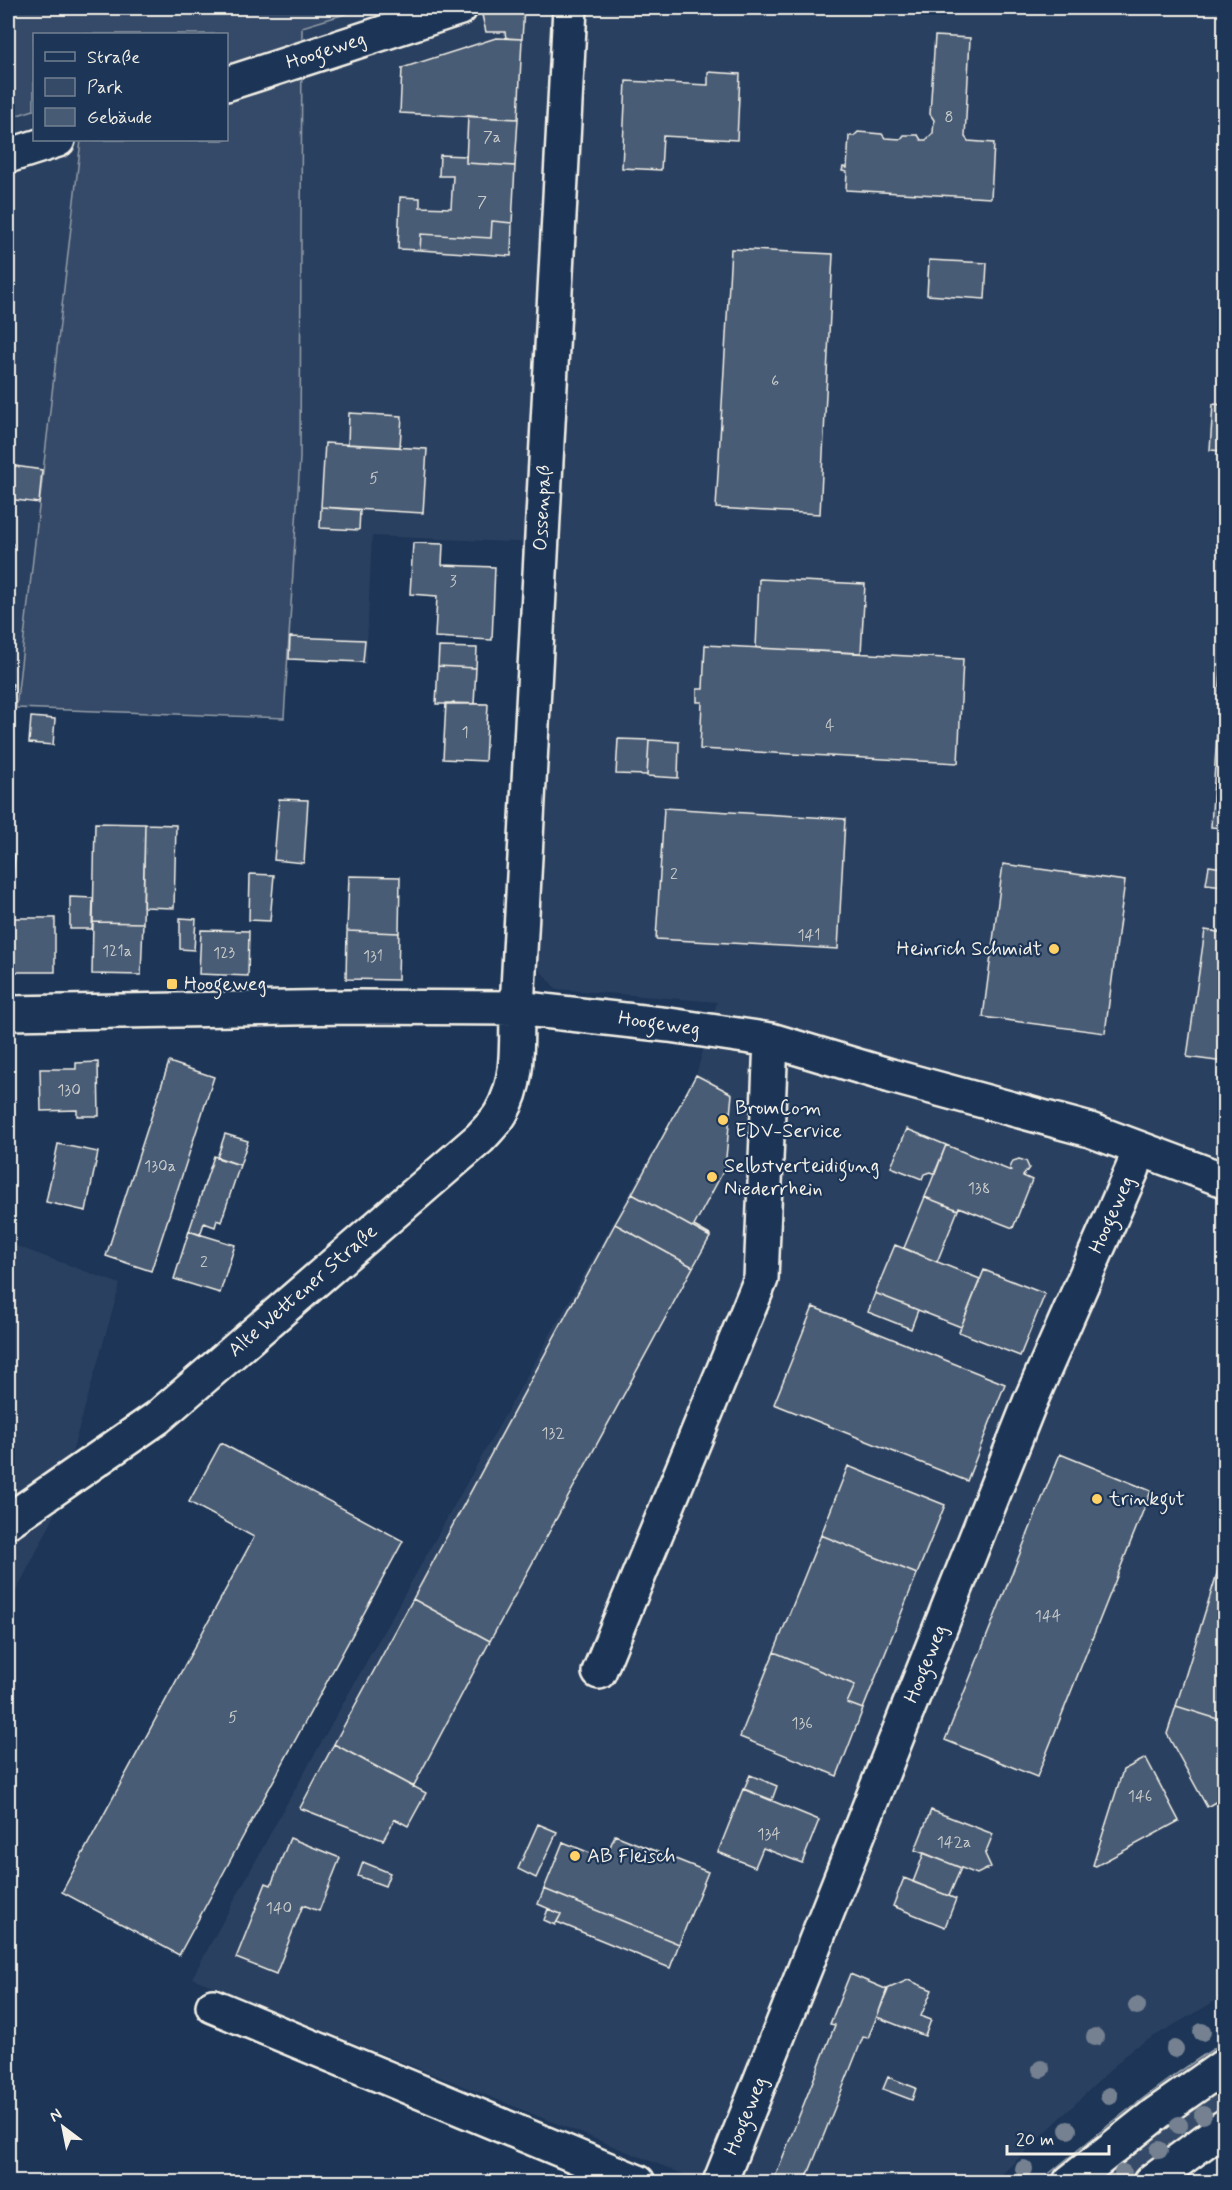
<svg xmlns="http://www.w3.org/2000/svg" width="1232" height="2190" font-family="Mynerve,sans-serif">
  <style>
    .built { fill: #2a4060 }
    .green { fill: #354a67; stroke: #949ea8; stroke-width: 1.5 }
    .building { fill: #485b74; stroke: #f4f1e8; stroke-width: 1.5 }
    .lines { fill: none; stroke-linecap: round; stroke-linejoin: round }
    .minor-casing { stroke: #f4f1e8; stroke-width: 38 }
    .path { stroke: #f4f1e8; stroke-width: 4; stroke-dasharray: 6 4.5; stroke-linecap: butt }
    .minor { stroke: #1d3557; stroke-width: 33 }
    .tree { fill: #748191 }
    .poi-dot { fill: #ffd166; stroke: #1d3557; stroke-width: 2 }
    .labels { text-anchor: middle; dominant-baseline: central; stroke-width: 4.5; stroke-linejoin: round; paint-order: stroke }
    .number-label { font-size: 16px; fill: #c9cccb }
    .street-label { font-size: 20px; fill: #f4f1e8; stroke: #1d3557 }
    .poi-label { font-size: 20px; fill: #f4f1e8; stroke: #1d3557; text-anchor: start }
  </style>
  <rect width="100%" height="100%" fill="#1d3557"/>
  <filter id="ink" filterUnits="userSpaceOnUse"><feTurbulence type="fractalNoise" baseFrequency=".0167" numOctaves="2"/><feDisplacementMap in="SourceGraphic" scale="12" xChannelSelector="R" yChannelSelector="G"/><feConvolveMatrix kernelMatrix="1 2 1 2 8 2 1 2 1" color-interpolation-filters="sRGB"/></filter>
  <g filter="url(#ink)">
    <!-- built -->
    <path class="built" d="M365,8H1224V1996L1132,2049L994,2182H696L693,2178L192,1978L281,1814L696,1075L717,1002L556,989L538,968L561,544L372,536L366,664L288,660L300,458L302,27Z
      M34,110V140H81L8,780V118Z
      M8,1243L120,1284L53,1519L8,1607Z"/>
    <!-- green -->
    <path class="green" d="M8,8H365L302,27L300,458L284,718L16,708L81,140H226V34H34V110L8,118Z
      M1224,2042V2053L1094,2148L1053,2182H1039C1098,2133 1159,2083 1224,2042Z
      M1224,2080V2115L1135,2182H1088Z"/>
    <!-- building -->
    <path class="building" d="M504,8H524L522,39L506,38L505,32H486L482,15Z
      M935,36L970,38L965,137L968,141L994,143L991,198L846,190L847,172L842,171L843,167L847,168L849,136H854L858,132L882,134L885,138L901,139L904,135H918L921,140H926L933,133L934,120L930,114Z
      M496,38L522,39L518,119L400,113L402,68Z
      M708,72L740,74L737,140L663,136L661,170L622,168L626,81L708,85Z
      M468,116L518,119L515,166L466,163Z
      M440,155L466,156V163L515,166L512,223L492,221L491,238L421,234L420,250L398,249L400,197L420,198V207L451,208L453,176H439Z
      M492,221L512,223L511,256L420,250L421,234L491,238Z
      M731,249L833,254L820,514L716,508Z
      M929,260L987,263L985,299L927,295Z
      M1213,404L1224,405V451L1210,450Z
      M349,413L402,416L400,447L348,444Z
      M325,443L427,449L423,513L321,507Z
      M8,465L42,470L39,503L8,499Z
      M321,507L360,510L359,530L320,528Z
      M8,543L13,544L8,589Z
      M413,543L443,544L442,565L495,567L492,640L435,637L437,596L410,594Z
      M759,579L865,584L861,653L756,648Z
      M1224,623V828L1211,827Z
      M290,637L365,640L363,662L289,659Z
      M705,645L963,659L958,763L700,749L702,702H697V689H703Z
      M439,647L477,648L476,668L438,666Z
      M438,666L476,668L474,704H436Z
      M8,683L13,684L8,734Z
      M446,703L488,704L485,761L443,759Z
      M31,717L55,719L53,745L29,743Z
      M618,739L649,740L647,775L616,774Z
      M649,740L679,742L678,778L647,776Z
      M279,799L308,800L304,863L274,860Z
      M664,808L845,819L838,949L656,939Z
      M95,823L145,824L143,923L93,922Z
      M145,824L176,825L174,908L143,907Z
      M8,855L15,856L11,892L8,891Z
      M1003,864L1125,881L1105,1033L983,1017Z
      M1209,866L1224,868V886L1206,884Z
      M250,874L274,875L270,921L249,920Z
      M349,876L400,877L399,933L347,931Z
      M70,897L93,898L92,929H70Z
      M9,918H55V972H8Z
      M180,918L196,919L194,950L180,949Z
      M93,922L143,923L141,975L92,974Z
      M201,930L249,931L248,976L199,974Z
      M1205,930L1224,933V1062L1187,1057Z
      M347,931L399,933L398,980L346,979Z
      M98,1062L99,1116H77V1110L41,1111L40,1069H76V1063Z
      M169,1062L214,1077L151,1271L106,1256Z
      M696,1075L732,1094L725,1168L694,1226L710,1235V1237L632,1194Z
      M907,1129L946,1145L935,1174L930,1172L924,1174L922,1179L891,1167Z
      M225,1134L248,1141L240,1165L217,1158Z
      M58,1144L98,1152L86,1211L46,1202Z
      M946,1145L1011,1171L1010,1168L1013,1161L1019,1159L1026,1161L1029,1168L1023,1176L1032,1180L1013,1228L959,1207L958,1210L925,1197Z
      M214,1156L240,1165L221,1222L217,1220L215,1227L204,1223L200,1235L189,1231Z
      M632,1194L710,1237L693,1267L615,1224Z
      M925,1197L958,1210L937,1262L904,1248Z
      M615,1224L693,1267L490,1641L413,1599Z
      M189,1231L235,1245L220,1293L174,1279Z
      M895,1245L980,1279L961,1327L875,1293Z
      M984,1270L1045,1294L1020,1356L959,1332Z
      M875,1293L918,1310L911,1329L868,1312Z
      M813,1307L1005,1384L967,1481L774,1404Z
      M221,1443L403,1541L179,1955L62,1892L254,1537L189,1502Z
      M1060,1454L1151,1491L1037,1777L945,1740Z
      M848,1466L945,1505L917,1574L821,1535Z
      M821,1535L917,1574L863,1709L847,1703L855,1685L774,1652Z
      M1220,1564L1224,1565V1721L1176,1706Z
      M413,1599L490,1641L413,1787L334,1744Z
      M774,1652L855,1685L847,1703L863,1709L837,1776L740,1737Z
      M1176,1706L1224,1721V1797L1207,1807L1167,1734Z
      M334,1744L426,1793L408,1826L395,1819L383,1840L300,1808Z
      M1146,1758L1179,1821L1096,1866L1093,1865L1123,1770Z
      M750,1775L777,1786L772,1800L744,1789Z
      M743,1789L819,1820L802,1863L763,1848L755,1867L718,1852Z
      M931,1810L993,1834L985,1854L991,1867L977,1874L915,1850Z
      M538,1824L557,1832L536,1878L518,1869Z
      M615,1835L708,1872L679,1944L544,1889L563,1842L605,1859Z
      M290,1838L340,1858L319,1911L303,1905L276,1974L236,1958L266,1883L271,1885Z
      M924,1853L961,1868L949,1896L913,1882Z
      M363,1862L390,1873L385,1886L358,1876Z
      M904,1878L956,1899L945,1927L893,1906Z
      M544,1889L679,1944L670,1968L557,1922L561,1914L538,1904Z
      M548,1909L561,1914L555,1925L544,1920Z
      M850,1974L888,1990L868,2038L863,2037L805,2182H773L835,2025L830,2024Z
      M908,1980L932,1990L921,2016L931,2020L925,2036L877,2017L887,1989Z
      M888,2077L916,2088L912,2100L883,2089Z"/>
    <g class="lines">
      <!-- minor casing -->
      <g class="minor-casing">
        <path id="minor" d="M226,84L460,8
          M8,156L58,140
          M8,1013L350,1007L517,1008L669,1025L771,1040L891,1076L1090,1130L1224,1180
          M8,1521L157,1418L480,1138C487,1130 496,1122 501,1113C520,1081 516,1044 517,1008L570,8
          M599,1672L761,1279L771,1040
          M213,2006L638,2182
          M720,2182L1030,1402L1133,1168L1138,1148
          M1070,2182L1157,2113L1224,2066
          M1150,2182L1224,2127"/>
      </g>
      <!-- path -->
      <path class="path" d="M1031,2182L1037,2177"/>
      <!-- minor -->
      <use href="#minor" class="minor"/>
    </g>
    <!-- trees -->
    <g class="tree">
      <circle cx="1137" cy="2006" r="9"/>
      <circle cx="1202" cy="2032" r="9"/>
      <circle cx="1095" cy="2037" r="9"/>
      <circle cx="1175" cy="2049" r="9"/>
      <circle cx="1041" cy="2069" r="9"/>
      <circle cx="1109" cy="2096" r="9"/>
      <circle cx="1203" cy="2115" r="9"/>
      <circle cx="1179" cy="2125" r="9"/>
      <circle cx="1068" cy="2130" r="9"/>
      <circle cx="1159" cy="2150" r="9"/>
      <circle cx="1024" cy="2169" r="9"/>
      <circle cx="1123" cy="2173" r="9"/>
    </g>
  </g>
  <!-- markers -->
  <g class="poi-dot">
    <circle cx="1054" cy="949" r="6"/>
    <rect x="166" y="978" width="12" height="12" rx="3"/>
    <circle cx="723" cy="1120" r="6"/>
    <circle cx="712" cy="1177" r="6"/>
    <circle cx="1097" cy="1499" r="6"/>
    <circle cx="575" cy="1856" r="6"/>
  </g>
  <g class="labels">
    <!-- number labels -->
    <g class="number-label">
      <text x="949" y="117">8</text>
      <text x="492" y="137">7a</text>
      <text x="482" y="202">7</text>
      <text x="775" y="381">6</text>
      <text x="374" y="478">5</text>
      <text x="453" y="581">3</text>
      <text x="830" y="725">4</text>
      <text x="465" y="732">1</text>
      <text x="674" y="874">2</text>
      <text x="809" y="935">141</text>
      <text x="117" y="951">121a</text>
      <text x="224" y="953">123</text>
      <text x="373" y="956">131</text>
      <text x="69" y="1090">130</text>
      <text x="160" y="1166">130a</text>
      <text x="979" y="1188">138</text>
      <text x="204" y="1262">2</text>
      <text x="553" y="1433">132</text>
      <text x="1048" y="1616">144</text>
      <text x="233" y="1717">5</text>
      <text x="802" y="1723">136</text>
      <text x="1140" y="1796">146</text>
      <text x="769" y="1834">134</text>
      <text x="954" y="1842">142a</text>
      <text x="279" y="1908">140</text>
    </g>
    <!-- street labels -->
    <g class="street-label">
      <text transform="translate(326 51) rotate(-18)">Hoogeweg</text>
      <text transform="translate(543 508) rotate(-87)">Ossenpaß</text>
      <text transform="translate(659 1024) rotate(8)">Hoogeweg</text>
      <text transform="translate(1112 1215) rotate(-66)">Hoogeweg</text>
      <text transform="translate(303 1291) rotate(-41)">Alte Wettener Straße</text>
      <text transform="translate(926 1664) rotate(-68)">Hoogeweg</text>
      <text transform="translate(746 2116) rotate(-68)">Hoogeweg</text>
    </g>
    <!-- poi labels -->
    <g class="poi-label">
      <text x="1042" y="949" text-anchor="end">Heinrich Schmidt</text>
      <text x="184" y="984">Hoogeweg</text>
      <text x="735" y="1108">BromCom<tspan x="735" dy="23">EDV-Service</tspan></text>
      <text x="724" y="1166">Selbstverteidigung<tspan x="724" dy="23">Niederrhein</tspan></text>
      <text x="1109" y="1499">trinkgut</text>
      <text x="587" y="1856">AB Fleisch</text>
    </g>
  </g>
  <!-- margin -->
  <rect width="1232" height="2190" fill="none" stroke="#1d3557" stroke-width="30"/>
  <rect x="15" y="15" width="1202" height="2160" fill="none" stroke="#f4f1e8" stroke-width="2" filter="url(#ink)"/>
  <!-- legend -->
  <rect x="33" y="33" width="195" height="108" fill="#1d3557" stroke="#738091" stroke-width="1.5"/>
  <rect x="45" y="52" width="30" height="9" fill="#1d3557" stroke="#738091" stroke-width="1.5"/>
  <text x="87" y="63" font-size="18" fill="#f4f1e8">Straße</text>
  <rect x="45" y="78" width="30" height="18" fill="#354a67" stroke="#738091" stroke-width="1.5"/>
  <text x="87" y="93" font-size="18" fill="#f4f1e8">Park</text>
  <rect x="45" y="108" width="30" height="18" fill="#485b74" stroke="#738091" stroke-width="1.5"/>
  <text x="87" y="123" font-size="18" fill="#f4f1e8">Gebäude</text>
  <!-- north arrow -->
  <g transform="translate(63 2127) rotate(328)" stroke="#1d3557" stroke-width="4.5" paint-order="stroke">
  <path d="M0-4.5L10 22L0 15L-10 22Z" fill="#f4f1e8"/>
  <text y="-9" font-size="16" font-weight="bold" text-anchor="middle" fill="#f4f1e8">N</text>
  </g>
  <!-- scale -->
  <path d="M1007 2145v9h102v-9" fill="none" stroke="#f4f1e8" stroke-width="3"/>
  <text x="1016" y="2145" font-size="18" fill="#f4f1e8" stroke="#1d3557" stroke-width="4.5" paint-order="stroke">20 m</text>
</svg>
